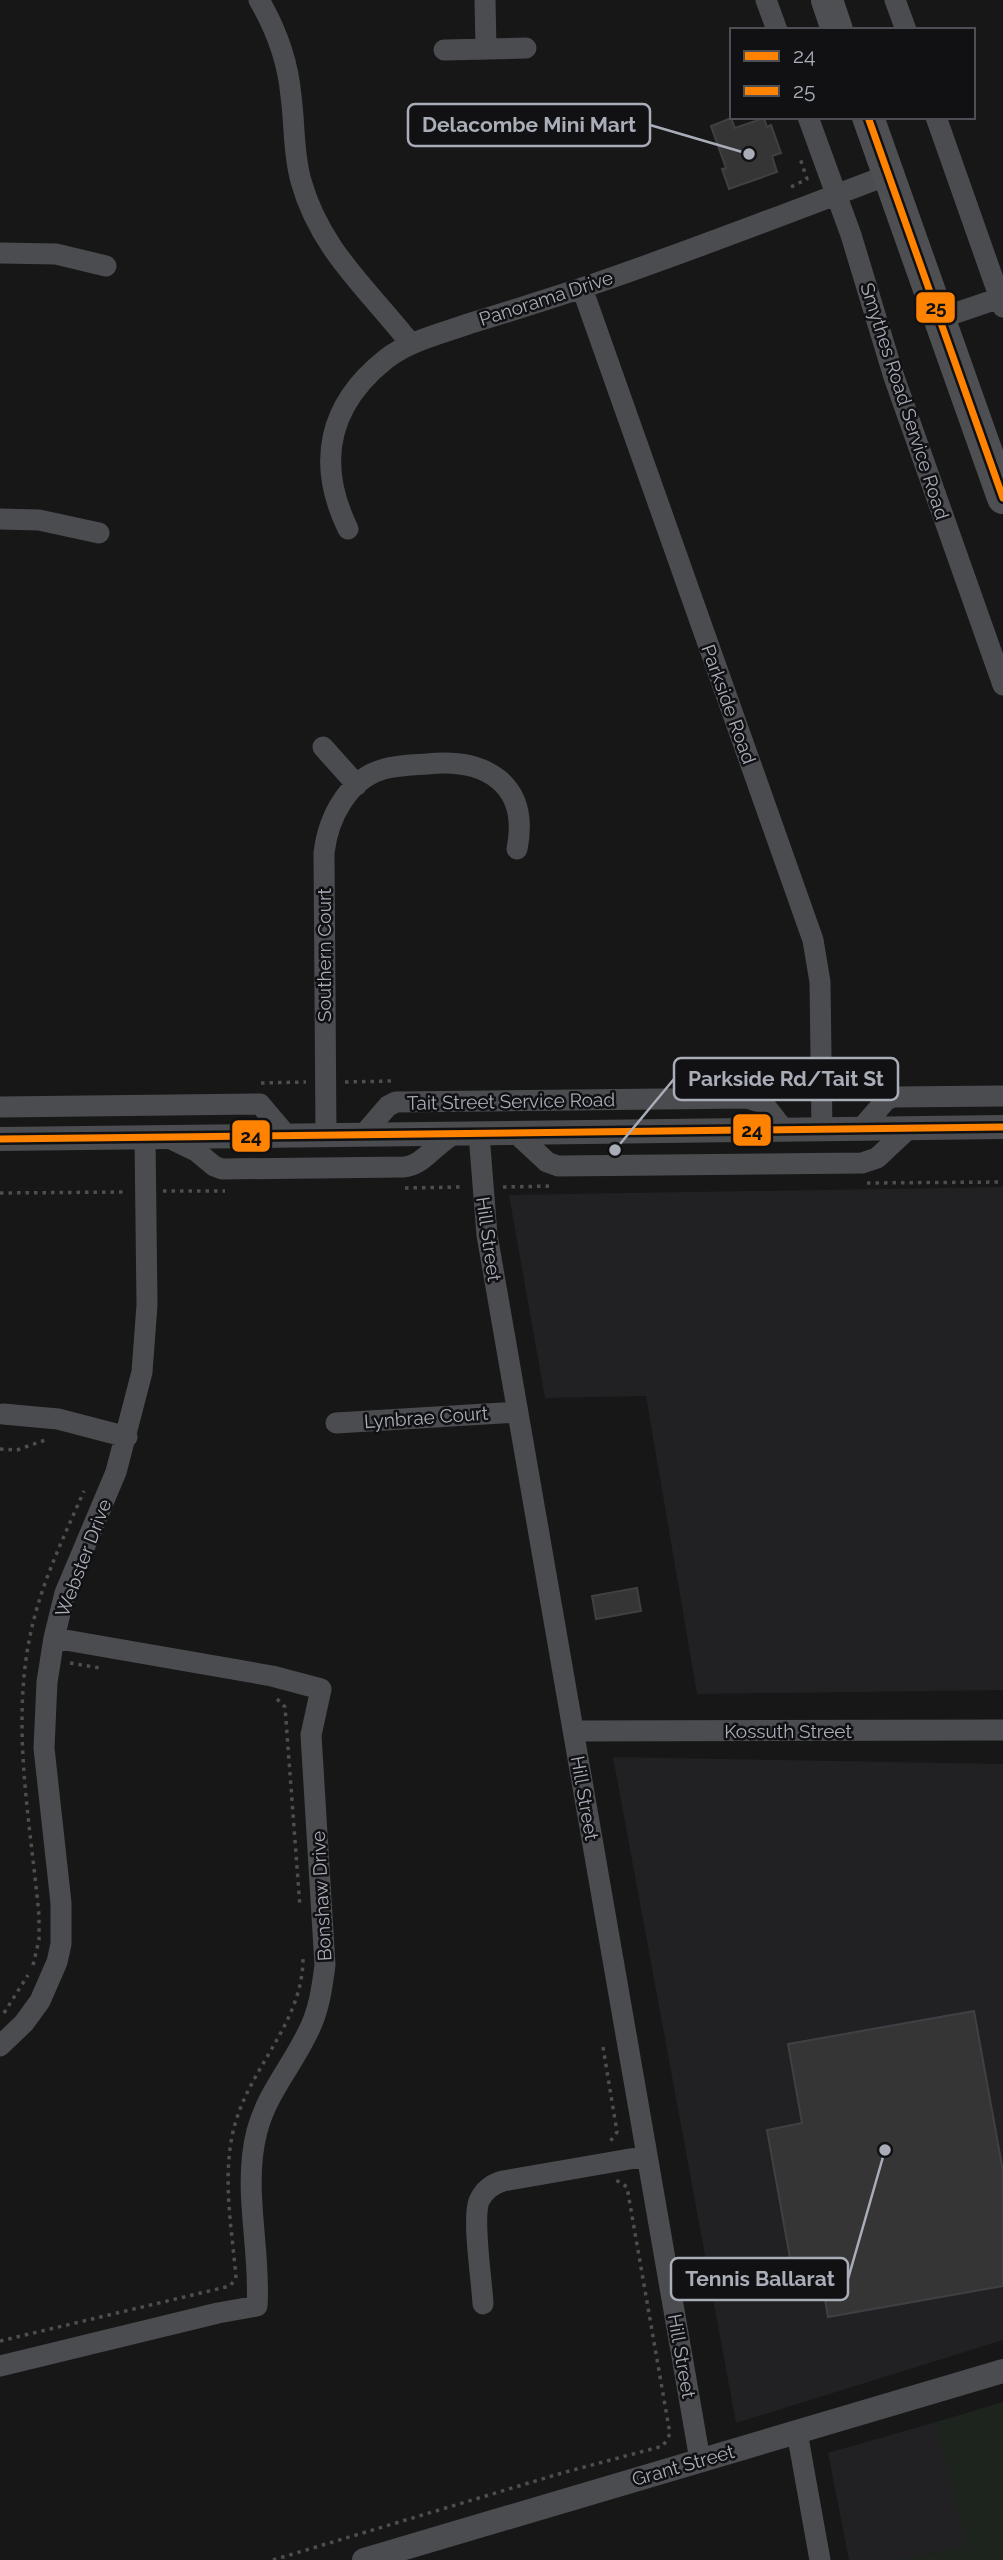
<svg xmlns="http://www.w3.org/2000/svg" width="1003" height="2560" font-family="Raleway,sans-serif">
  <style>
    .built { fill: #212123 }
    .green { fill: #1d241e }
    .building { fill: #353536; stroke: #3f4043; stroke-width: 2 }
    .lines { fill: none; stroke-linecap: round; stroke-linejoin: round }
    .path { stroke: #4d4e52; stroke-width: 3.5; stroke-dasharray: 3.5 5; stroke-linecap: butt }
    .minor { stroke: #4b4c50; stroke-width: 21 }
    .tertiary { stroke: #4b4c50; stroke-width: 24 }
    .primary { stroke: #4d4f52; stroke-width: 32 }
    .bus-1-casing { stroke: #111113; stroke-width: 12 }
    .bus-2-casing { stroke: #111113; stroke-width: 12 }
    .bus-1 { stroke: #ff8200; stroke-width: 7 }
    .bus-2 { stroke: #ff8200; stroke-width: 7 }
    .labels { text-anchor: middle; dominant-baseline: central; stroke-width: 5; stroke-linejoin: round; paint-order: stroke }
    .street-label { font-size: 19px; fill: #a8adb8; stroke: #111113 }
    .leader { fill: none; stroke: #a8adb8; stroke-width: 2.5 }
    .callout-dot { fill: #a8adb8; stroke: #111113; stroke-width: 2.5 }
    .callout { fill: #111113; stroke: #a8adb8; stroke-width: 2.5 }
    .callout-label { font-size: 21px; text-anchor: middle; font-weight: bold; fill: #a8adb8 }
    .line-badge { stroke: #111113; stroke-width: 2.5 }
    .pale-badge-label { font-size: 19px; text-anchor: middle; font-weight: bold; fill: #111 }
  </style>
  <rect width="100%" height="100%" fill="#171717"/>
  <!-- built -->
  <path class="built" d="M1003,1187V1690L697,1694L646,1396L545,1398L509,1195Z
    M613,1757L1003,1764V2340L736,2423Z
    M936,2422L968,2546L899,2560H849L828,2453Z"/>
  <!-- green -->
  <path class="green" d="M1003,2402V2560H899L967,2546L936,2422Z"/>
  <!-- building -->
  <path class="building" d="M731,118L735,128L764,118L767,127L771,125L781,153L772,156L777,172L729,189L722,169L726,168L711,126Z
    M637,1588L641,1611L596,1619L592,1596Z
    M974,2011L1003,2171V2286L828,2317L819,2264L792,2269L767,2130L802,2123L788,2044Z"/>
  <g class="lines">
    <!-- path -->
    <path class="path" d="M791,187L807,179L800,158
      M839,1077L890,1076
      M751,1078L803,1077
      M345,1082L393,1081
      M261,1083L306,1082
      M867,1183L1003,1182
      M503,1187L554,1186
      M405,1188L463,1187
      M163,1191H225
      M0,1193L127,1192
      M0,1449L17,1450L48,1439
      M70,1663L100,1668
      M277,1699L285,1707L300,1907
      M33,1965L39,1940V1916C30,1816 8,1714 35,1615C47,1571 66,1532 84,1491
      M4,2013L28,1975
      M603,2047L617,2132L609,2143
      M0,2341L230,2286L236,2278C232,2228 221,2174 235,2124C252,2064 304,2021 303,1956
      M273,2560L562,2473L663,2446L670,2434L627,2187L616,2180"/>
    <!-- minor -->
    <path class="minor" d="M259,0C276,29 288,62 291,96C295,125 293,153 301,181C320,250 369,290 411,344
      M485,0L486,48
      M766,0L777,30
      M895,0L906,30
      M444,50L526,48
      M808,117L851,235L894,377L1003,685
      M936,117L1003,307
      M0,253L56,254L106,266
      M582,288L813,940L820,982L822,1130
      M938,319L1000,298
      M0,519L39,520L99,533
      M348,529C316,463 328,405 386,359C409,341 440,334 468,324C505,313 542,301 579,289C683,254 785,214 888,175
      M323,747L357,785
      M0,1107L260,1104L287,1136
      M860,1130L886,1100L893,1097L1003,1096
      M479,1134L487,1235L700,2460
      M517,1134L547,1162L558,1166L862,1163L877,1158L909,1128
      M326,1135L324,853C328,818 348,779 384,769C398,765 413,765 427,764C485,758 530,783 517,849
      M363,1135L388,1106L396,1102L747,1098L763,1103L784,1130
      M167,1137L196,1151L214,1166L222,1169L403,1167C424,1166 436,1142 455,1134
      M3,1414L58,1419L127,1437
      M336,1423L517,1412
      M574,1731L1003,1730
      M0,2046L24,2023L40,2001L57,1962L61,1944V1903L44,1748L47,1682L54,1638L65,1593L116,1472L142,1372L147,1305L145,1138
      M483,2304C482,2281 472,2220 479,2201C484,2190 492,2184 503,2181L647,2156
      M0,2366L218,2313L257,2306C261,2248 242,2189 257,2131C267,2093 292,2066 308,2032C319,2011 322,1988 325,1965L311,1735L321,1689L272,1676L54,1638
      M797,2432L820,2560"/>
    <!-- tertiary -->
    <path class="tertiary" d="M0,1139L1003,1127
      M364,2560L1003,2371"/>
    <!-- primary -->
    <path class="primary" d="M827,0L837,30
      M868,117L1003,498"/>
    <!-- bus-1 casing -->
    <g class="bus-1-casing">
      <path id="bus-1" d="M0,1139L1003,1127"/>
    </g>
    <!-- bus-2 casing -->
    <g class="bus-2-casing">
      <path id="bus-2" d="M868,117L1003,498"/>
    </g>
    <!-- bus-1 -->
    <use href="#bus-1" class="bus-1"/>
    <!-- bus-2 -->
    <use href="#bus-2" class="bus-2"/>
  </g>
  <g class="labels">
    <!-- street labels -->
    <g class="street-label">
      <text transform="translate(546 298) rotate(-18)">Panorama Drive</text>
      <text transform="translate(905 401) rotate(72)">Smythes Road Service Road</text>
      <text transform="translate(729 704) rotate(70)">Parkside Road</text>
      <text transform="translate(324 955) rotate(-90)">Southern Court</text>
      <text transform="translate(511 1101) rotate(-1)">Tait Street Service Road</text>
      <text transform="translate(489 1239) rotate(82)">Hill Street</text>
      <text transform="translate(426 1417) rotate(-4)">Lynbrae Court</text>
      <text transform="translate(83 1558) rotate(-69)">Webster Drive</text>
      <text x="788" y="1731">Kossuth Street</text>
      <text transform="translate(585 1798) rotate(80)">Hill Street</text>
      <text transform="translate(321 1896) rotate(-93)">Bonshaw Drive</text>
      <text transform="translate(682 2356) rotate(80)">Hill Street</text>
      <text transform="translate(683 2465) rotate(-16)">Grant Street</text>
    </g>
  </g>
  <!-- callouts -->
  <path class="leader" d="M749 154L650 125M615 1150L674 1079M885 2150L848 2279"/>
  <g class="callout-dot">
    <circle cx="749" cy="154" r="7"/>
    <circle cx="615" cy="1150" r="7"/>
    <circle cx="885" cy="2150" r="7"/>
  </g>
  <g class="callout">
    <rect x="408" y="104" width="242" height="42" rx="7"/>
    <rect x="674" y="1058" width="224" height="42" rx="7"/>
    <rect x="671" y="2258" width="177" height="42" rx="7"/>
  </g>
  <g class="callout-label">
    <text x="529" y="132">Delacombe Mini Mart</text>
    <text x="786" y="1086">Parkside Rd/Tait St</text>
    <text x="760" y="2286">Tennis Ballarat</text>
  </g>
  <g class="line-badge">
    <rect x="915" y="291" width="41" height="33" rx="7" fill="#ff8200"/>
    <rect x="732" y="1113" width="40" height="34" rx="7" fill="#ff8200"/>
    <rect x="231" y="1119" width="40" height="34" rx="7" fill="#ff8200"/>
  </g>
  <g class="pale-badge-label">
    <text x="936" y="314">25</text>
    <text x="752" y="1137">24</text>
    <text x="251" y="1143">24</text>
  </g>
  <!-- legend -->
  <rect x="730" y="28" width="245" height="91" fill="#111113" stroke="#4d4f55" stroke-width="2"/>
  <rect x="744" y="51" width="35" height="10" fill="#ff8200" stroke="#4d4f55" stroke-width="2"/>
  <text x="793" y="63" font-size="21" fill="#a8adb8">24</text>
  <rect x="744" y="86" width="35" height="10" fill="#ff8200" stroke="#4d4f55" stroke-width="2"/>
  <text x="793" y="98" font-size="21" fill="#a8adb8">25</text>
</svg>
